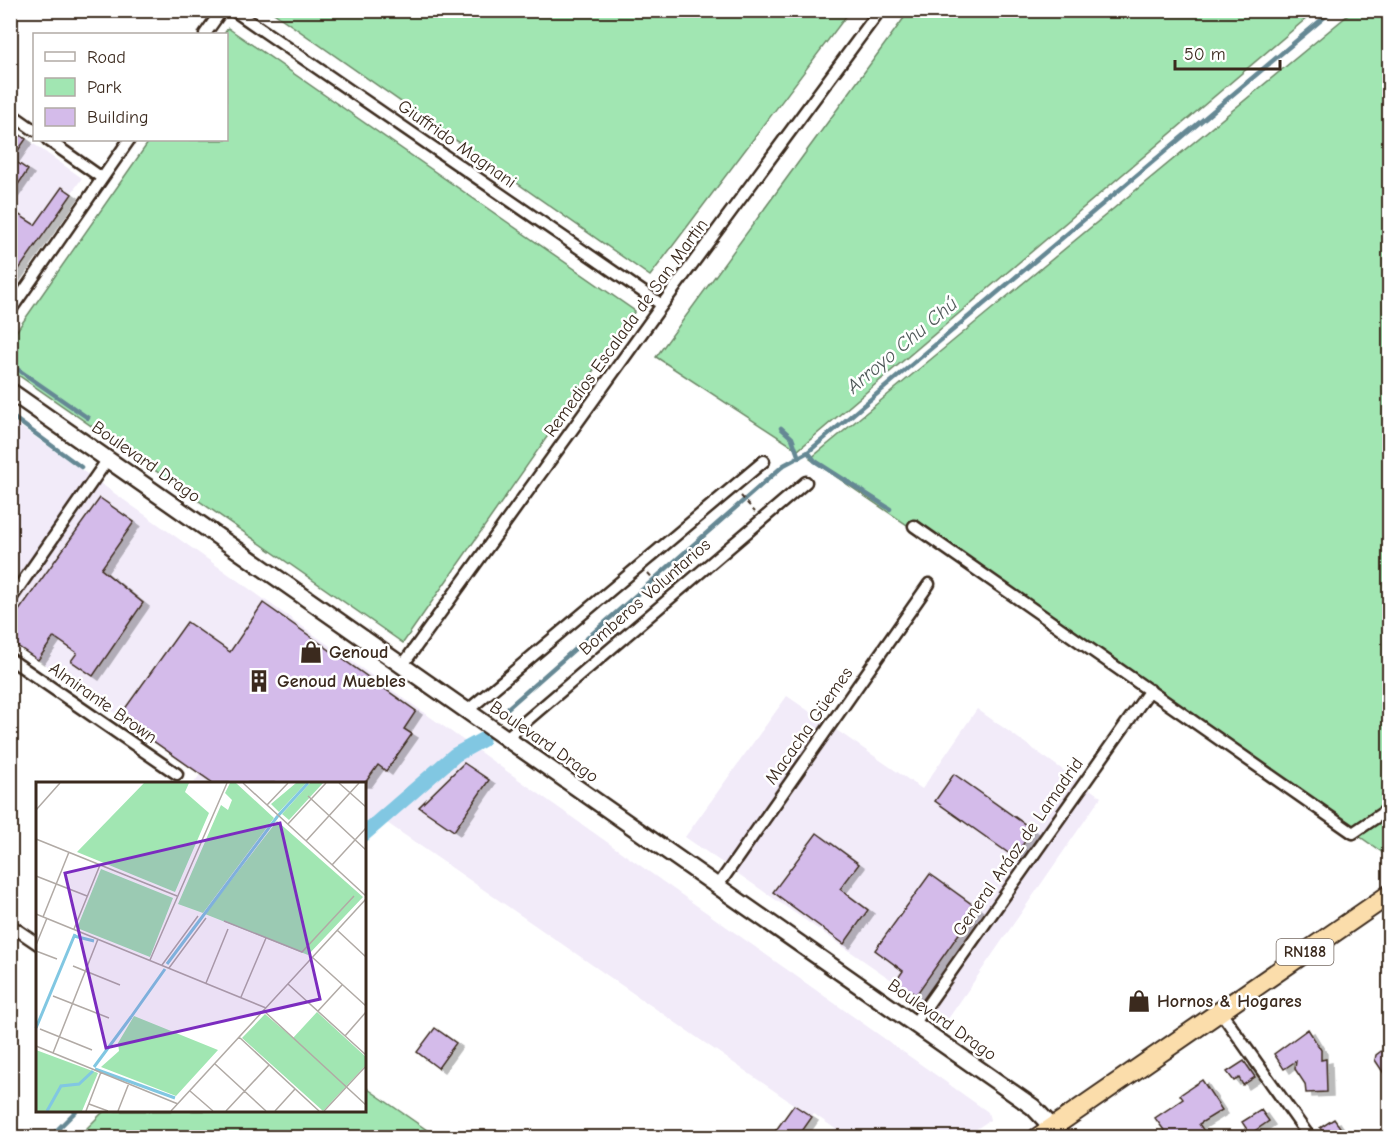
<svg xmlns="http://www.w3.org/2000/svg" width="1400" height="1148" font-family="'Comic Neue',sans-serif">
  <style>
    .built { fill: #f2ebf9 }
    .green { fill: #a1e6b2; stroke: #6e8868; stroke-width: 1.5 }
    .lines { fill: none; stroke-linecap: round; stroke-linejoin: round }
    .stream { stroke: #658894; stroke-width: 4.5 }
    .canal { stroke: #81c7e2; stroke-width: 15 }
    .building { fill: #d4bbea; stroke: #3b2a1e; stroke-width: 1.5; filter: url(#shadow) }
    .minor-casing { stroke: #3b2a1e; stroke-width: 15 }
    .secondary-casing { stroke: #3b2a1e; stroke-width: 20 }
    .trunk-casing { stroke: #3b2a1e; stroke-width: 22 }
    .path { stroke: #3b2a1e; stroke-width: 2; stroke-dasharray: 4.5 4.5; stroke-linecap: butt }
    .minor { stroke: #fff; stroke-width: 10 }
    .secondary { stroke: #fff; stroke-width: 15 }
    .trunk { stroke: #fbddab; stroke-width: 18 }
    .labels { text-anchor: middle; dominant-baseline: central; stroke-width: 5; stroke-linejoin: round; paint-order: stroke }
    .shield { fill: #fff; stroke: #766a62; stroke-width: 1.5 }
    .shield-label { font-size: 16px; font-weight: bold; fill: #3b2a1e }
    .street-label { font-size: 18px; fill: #3b2a1e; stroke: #fff }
    .poi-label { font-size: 18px; font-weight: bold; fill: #3b2a1e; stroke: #fff; text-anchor: start }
    .water-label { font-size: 20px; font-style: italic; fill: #505959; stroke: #fff }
    .inset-river { fill: none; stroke: #81c7e2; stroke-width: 3 }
    .inset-road { fill: none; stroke: #b1aaa5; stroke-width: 1.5 }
    .view { fill: #7b2cbf; fill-opacity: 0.15; stroke: #7b2cbf; stroke-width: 3 }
    .inset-edge { fill: none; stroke: #3b2a1e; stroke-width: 3 }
  </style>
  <defs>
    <filter id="shadow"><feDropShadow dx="6" dy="4" stdDeviation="0" flood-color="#0004"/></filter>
  </defs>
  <rect width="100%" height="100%" fill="#fff"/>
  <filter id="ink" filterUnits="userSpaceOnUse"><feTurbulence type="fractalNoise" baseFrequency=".0167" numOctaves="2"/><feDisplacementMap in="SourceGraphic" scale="12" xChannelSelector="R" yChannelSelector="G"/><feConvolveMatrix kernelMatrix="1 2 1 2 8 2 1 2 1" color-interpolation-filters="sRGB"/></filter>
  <g filter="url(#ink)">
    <!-- built -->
    <path class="built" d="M11,128L82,178L11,282Z
      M11,420L988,1112L990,1120L964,1137H847L814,1114L812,1117L377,816L365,825L364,784L194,783L201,773L11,641Z
      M787,696L922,789L977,709L1101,797L948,1019L685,837Z"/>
    <!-- green -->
    <path class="green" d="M271,11H850L650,276Z
      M909,11H1315L798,450L656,357Z
      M1353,11H1389V857L1150,690L810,459Z
      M228,28L635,311L403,643L11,370V339L150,140H226V34H224Z
      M365,1087L437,1137H84V1131L104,1111L364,1110Z"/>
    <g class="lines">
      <!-- stream -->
      <path class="stream" d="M10,364L88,418
        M10,415L81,467
        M781,428L792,438L799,458
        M808,452L815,461L890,509
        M502,713L784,465L808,452L1333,10
        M49,1138L77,1110"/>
      <!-- canal -->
      <path class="canal" d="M364,834L455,755L482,740"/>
    </g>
    <!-- building -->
    <path class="building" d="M10,128L26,139L12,159L28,170L10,196Z
      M62,187L72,194L10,282V209L35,225Z
      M100,498L134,522L101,569L143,603L93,676L71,661L77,653L54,637L38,660L10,641V623Z
      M263,603L416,711L404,729L412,734L386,771L378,765L365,783H213L119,717L187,622L230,652Z
      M464,763L489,780L454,831L419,807Z
      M954,774L1033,830L1014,857L935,801Z
      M817,833L859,864L840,889L868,910L844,944L773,892Z
      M930,874L977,908L916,995L896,981L903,971L875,950Z
      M435,1028L456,1043L438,1068L417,1052Z
      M1308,1029L1321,1050V1060L1326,1059L1327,1092L1306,1093L1305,1084L1295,1069L1296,1061L1284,1069L1274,1054Z
      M1384,1049L1389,1056V1081L1375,1060L1376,1055Z
      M1244,1061L1255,1077L1243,1085L1239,1078L1234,1081L1227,1072Z
      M1202,1080L1222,1110L1199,1124L1208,1137H1169L1155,1118L1183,1099L1180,1095Z
      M794,1105L812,1117L798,1137H771Z
      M1261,1110L1269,1121L1250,1134L1242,1122Z
      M1334,1119L1347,1137H1327L1320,1128Z"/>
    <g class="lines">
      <!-- minor casing -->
      <g class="minor-casing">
        <path id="minor" d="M233,10L662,305
          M205,34L222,10
          M10,113L34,130
          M48,140L102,178
          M10,311L129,140
          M914,526L1353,833L1390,808
          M10,600L108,459
          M10,659L177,774
          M402,666L662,305L880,10
          M467,711L764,461
          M505,739L806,482
          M717,887L929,584
          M10,925L38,944
          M1220,1011L1310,1138
          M914,1024L1150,690"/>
      </g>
      <!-- secondary casing -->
      <g class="secondary-casing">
        <path id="secondary" d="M10,391L1033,1107L1052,1127"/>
      </g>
      <!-- trunk casing -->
      <g class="trunk-casing">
        <path id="trunk" d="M1037,1138L1390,894"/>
      </g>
      <!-- path -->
      <path class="path" d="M741,496L755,512
        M648,573L662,589"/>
      <!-- minor -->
      <use href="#minor" class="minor"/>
      <!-- secondary -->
      <use href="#secondary" class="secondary"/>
      <!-- trunk -->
      <use href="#trunk" class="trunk"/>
    </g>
  </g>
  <!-- icons -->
  <defs>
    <g id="shop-bare" transform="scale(1.8)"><path d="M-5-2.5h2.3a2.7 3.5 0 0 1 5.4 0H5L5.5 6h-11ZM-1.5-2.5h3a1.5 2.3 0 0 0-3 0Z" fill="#3b2a1e" stroke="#fff" stroke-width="2.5" paint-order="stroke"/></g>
    <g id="building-bare" transform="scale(1.8)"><path d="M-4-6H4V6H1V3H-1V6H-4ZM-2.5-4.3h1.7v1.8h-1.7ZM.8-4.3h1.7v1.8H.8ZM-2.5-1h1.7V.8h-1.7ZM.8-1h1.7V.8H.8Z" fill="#3b2a1e" stroke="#fff" stroke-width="2.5" paint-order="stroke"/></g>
  </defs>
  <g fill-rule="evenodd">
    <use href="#shop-bare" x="311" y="652"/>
    <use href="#building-bare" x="259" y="681"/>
    <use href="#shop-bare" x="1139" y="1001"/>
  </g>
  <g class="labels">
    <!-- shield labels -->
    <rect class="shield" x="1276.5" y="939" width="57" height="26" rx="4.5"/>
    <g class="shield-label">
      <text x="1305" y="952">RN188</text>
    </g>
    <!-- street labels -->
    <g class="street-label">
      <text transform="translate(457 144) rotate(35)">Giuffrido Magnani</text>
      <text transform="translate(626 328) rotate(-54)">Remedios Escalada de San Martin</text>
      <text transform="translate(146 462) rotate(35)">Boulevard Drago</text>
      <text transform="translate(645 597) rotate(-41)">Bomberos Voluntarios</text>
      <text transform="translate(103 703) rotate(35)">Almirante Brown</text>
      <text transform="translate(809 726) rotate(-55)">Macacha Güemes</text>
      <text transform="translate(544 742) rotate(35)">Boulevard Drago</text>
      <text transform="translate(1018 847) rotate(-55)">General Aráoz de Lamadrid</text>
      <text transform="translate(942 1020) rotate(35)">Boulevard Drago</text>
    </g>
    <!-- poi labels -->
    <g class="poi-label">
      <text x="329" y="652">Genoud</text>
      <text x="277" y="681">Genoud Muebles</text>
      <text x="1157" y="1001">Hornos &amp; Hogares</text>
    </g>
    <!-- water labels -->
    <g class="water-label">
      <text transform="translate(902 345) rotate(-40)">Arroyo Chu Chú</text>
    </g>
  </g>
  <!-- overview -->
  <g transform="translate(36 782)">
    <rect width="330" height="330" fill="#fff"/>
    <path d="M108,1H153L149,10L173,31L139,110L41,70ZM194,1H200L238,36L167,131L142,122L185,23L192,28L196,18L189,11ZM260,1H270L243,30L235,22ZM274,1H287L253,38L246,32ZM241,39L327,115L272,173L169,132ZM65,87L137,116L114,175L41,146ZM281,230L330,275V283L287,329L206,256L229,232L257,256ZM98,234L182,268L140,314L65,285L83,269L82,261ZM0,268L62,291L46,329H0Z" fill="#a1e6b2"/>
    <path class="inset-river" d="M38,154L58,159M131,182L241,35L272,1M95,235L129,187M0,246L39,152M58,285L95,235M59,287L139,316M11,329L25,304L43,302L57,289"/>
    <path class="inset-road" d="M207,1L330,114M303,1L330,25M272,14L330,68M231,23L252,1M0,28L24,1M252,42L290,1M0,57L141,114M270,59L323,1M296,83L330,46M0,94L51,114M0,132L230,226M7,135L33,70M188,139L266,170L318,114M38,147L64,83M301,148L330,175M0,163L11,136M0,169L21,177M276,175L330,224M114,178L191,1M126,183L162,134M37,184L84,203M133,186L170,136M170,201L192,147M252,202L330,273M17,214L73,236M205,215L230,156M228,229L330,323M282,229L306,203M4,247L56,268M309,254L330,230M203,255L283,329M0,264L142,322M17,271L62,157M179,282L230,329M154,309L177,329M53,322L72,329M50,329L65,290M82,329L93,301M135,329L330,117M190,329L233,283M239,329L259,307M288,329L330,284"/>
    <path class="view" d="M244,41L284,217L70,266L29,91Z"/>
    <rect width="330" height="330" class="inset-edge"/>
  </g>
  <!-- margin -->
  <rect width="1400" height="1148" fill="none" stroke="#fff" stroke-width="36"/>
  <rect x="18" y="18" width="1364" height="1112" fill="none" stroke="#3b2a1e" stroke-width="2" filter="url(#ink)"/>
  <!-- legend -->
  <rect x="33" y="33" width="195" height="108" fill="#ffffff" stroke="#b1aaa5" stroke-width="1.5"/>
  <rect x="45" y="52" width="30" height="9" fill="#ffffff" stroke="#b1aaa5" stroke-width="1.5"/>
  <text x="87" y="63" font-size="18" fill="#3b2a1e">Road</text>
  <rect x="45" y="78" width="30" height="18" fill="#a1e6b2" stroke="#b1aaa5" stroke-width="1.5"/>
  <text x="87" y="93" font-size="18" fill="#3b2a1e">Park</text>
  <rect x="45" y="108" width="30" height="18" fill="#d4bbea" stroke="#b1aaa5" stroke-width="1.5"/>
  <text x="87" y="123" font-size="18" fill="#3b2a1e">Building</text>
  <!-- scale -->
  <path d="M1175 60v9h105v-9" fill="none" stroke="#3b2a1e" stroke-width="3"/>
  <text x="1184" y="60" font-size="18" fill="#3b2a1e" stroke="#ffffff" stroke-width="4.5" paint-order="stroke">50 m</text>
</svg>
